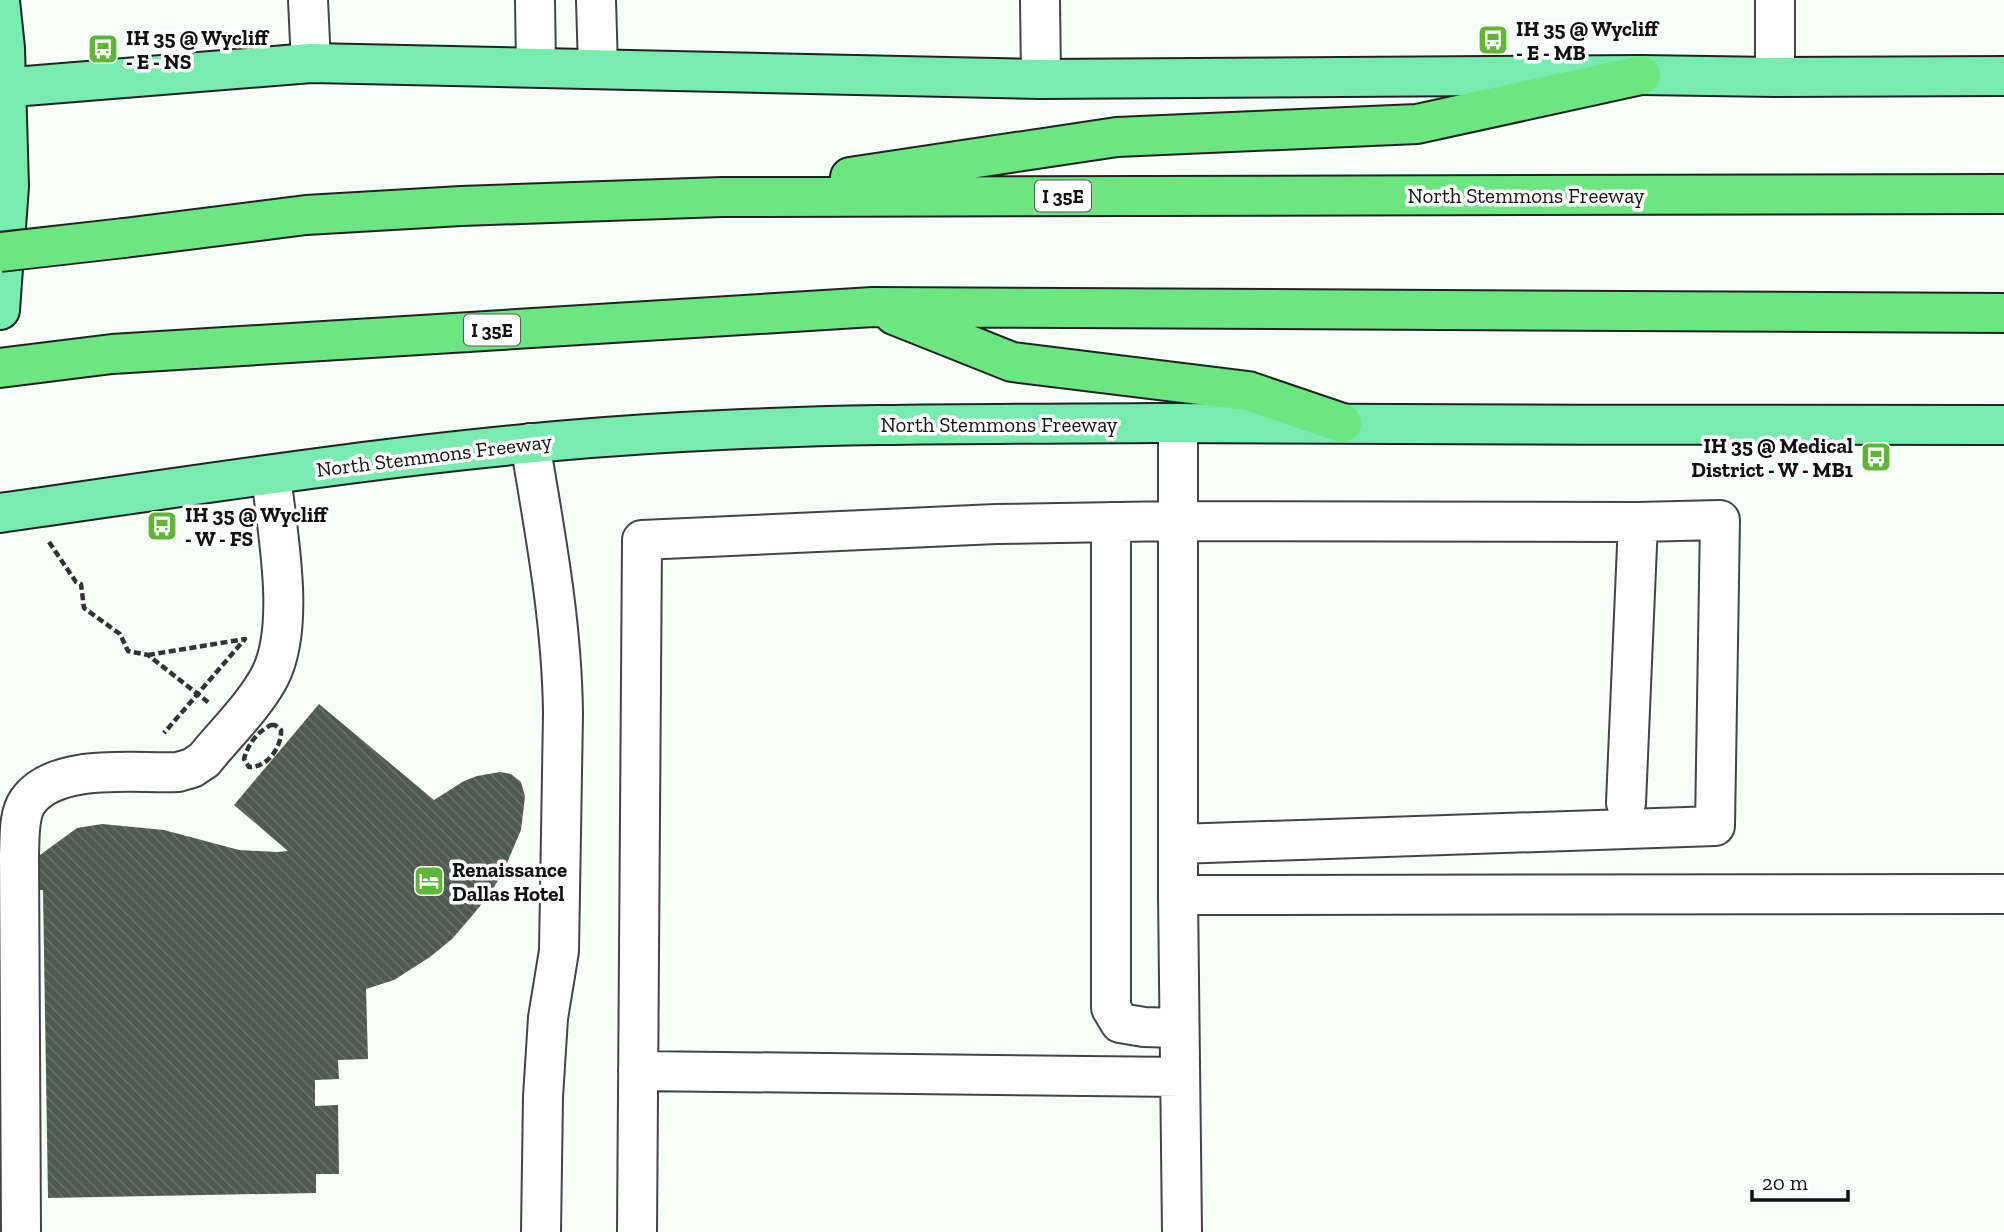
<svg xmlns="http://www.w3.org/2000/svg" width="2004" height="1232" font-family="'Zilla Slab',serif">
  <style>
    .building { fill: url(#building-back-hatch) }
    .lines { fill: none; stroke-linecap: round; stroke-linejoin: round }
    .minor-casing { stroke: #444; stroke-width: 42 }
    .major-casing { stroke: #222; stroke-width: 42 }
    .highway-casing { stroke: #222; stroke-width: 42 }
    .path { stroke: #333; stroke-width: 4.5; stroke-dasharray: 7 3.5; stroke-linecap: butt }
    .minor { stroke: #fff; stroke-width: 38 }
    .major { stroke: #78ebaf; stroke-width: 38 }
    .highway { stroke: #6be681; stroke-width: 38 }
    .highway-bridge-casing { stroke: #222; stroke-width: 42; stroke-linecap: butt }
    .highway-bridge { stroke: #6be681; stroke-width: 38 }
    .labels { text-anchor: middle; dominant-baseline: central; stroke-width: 7; stroke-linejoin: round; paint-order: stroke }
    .shield { fill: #fff; stroke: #585858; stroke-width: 2 }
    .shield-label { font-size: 19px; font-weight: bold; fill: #111 }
    .poi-label { font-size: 21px; font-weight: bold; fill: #111; stroke: #fff; text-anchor: start }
    .street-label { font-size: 21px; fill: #111; stroke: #fff }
  </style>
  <defs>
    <pattern id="building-back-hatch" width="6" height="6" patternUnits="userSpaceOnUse" patternTransform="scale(1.75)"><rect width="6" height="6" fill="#4e594f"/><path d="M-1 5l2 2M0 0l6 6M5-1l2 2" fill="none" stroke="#687169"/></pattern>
  </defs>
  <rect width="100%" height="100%" fill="#f6fefa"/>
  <!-- building -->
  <path class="building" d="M319,704L434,800L464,781L477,776L500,772L511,774L521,782L525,797L521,830L504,870L490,894L471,917L452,939L430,957L394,980L366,989L368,1059L338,1060L339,1079L315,1080V1106L338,1105L339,1174H316V1193L48,1198L43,890H40V855L77,828L102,824L164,830L239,850L277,852L288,851L234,805Z"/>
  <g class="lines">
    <!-- minor casing -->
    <g class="minor-casing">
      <path id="minor" d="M308,0L311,63
        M535,0L536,67
        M596,0L598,68
        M1040,0L1041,79
        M1775,77V0
        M1178,423V895L1182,1232
        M530,443C545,533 562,622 563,714L559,951L548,1018L543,1097L541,1232
        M1111,522V1008L1120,1023L1144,1027L1179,1028
        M1178,844L1715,826L1720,520L1638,522
        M1178,895L2004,894
        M638,1071L1180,1077
        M21,1232L19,854C20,838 18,815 28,801C56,762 136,774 178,772L192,768L204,760C225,734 255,705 270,676C296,625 277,531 271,475
        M637,1232L642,540L996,524L1177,521L1638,522L1626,803"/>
    </g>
    <!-- major casing -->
    <g class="major-casing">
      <path id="major" d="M0,1L5,48L9,186L0,310
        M0,88L311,63L1041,79L1641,75L1775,77L2004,76
        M0,513C226,481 453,444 682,432C840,423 998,424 1156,423C1439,423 1721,427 2004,425"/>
    </g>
    <!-- highway casing -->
    <g class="highway-casing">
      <path id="highway" d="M850,177L1117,137L1417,124L1641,75
        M124,238L306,215L461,206L722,197L2004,194
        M894,315L1012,362L1248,391L1342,423
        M0,368L112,354L873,307L2004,313"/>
    </g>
    <!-- path -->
    <path class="path" d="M49,542L76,582L81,584L84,608L120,634L128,651L148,655L209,703
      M148,655L245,639L164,733
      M271,725H275L281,730C282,747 267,768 249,767L244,759C248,744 257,732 271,725Z"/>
    <!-- minor -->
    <use href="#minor" class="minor"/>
    <!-- major -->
    <use href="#major" class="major"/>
    <!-- highway -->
    <use href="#highway" class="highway"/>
    <!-- highway-bridge casing -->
    <g class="highway-bridge-casing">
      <path id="highway-bridge" d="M0,252L124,238"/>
    </g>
    <!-- highway-bridge -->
    <use href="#highway-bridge" class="highway-bridge"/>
  </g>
  <!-- icons -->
  <defs>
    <g id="bus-square" transform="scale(1.575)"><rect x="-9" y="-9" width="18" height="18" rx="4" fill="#5fb535" stroke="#fff"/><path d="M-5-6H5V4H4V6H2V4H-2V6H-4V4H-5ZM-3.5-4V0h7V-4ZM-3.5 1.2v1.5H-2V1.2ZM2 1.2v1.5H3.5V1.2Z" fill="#fff"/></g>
    <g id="hotel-square" transform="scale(1.575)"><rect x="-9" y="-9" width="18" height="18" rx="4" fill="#5fb535" stroke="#fff"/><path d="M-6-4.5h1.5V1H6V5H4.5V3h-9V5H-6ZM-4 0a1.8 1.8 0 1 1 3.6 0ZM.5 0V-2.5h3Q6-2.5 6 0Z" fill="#fff"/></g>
  </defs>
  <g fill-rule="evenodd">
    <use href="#bus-square" x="1493" y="40"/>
    <use href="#bus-square" x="103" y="49"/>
    <use href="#bus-square" x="1876" y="457"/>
    <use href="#bus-square" x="162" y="526"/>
    <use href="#hotel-square" x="429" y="881"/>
  </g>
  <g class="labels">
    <!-- shield labels -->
    <g class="shield">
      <rect x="1035" y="180.5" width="56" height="31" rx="5"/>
      <rect x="464" y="314.5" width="56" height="31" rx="5"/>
    </g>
    <g class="shield-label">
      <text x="1063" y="196">I 35E</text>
      <text x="492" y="330">I 35E</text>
    </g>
    <!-- poi labels -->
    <g class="poi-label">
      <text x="1516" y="28">IH 35 @ Wycliff<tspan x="1516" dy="24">- E - MB</tspan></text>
      <text x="126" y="37">IH 35 @ Wycliff<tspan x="126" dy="24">- E - NS</tspan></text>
      <text x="1853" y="445" text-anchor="end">IH 35 @ Medical<tspan x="1853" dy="24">District - W - MB1</tspan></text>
      <text x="185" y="514">IH 35 @ Wycliff<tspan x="185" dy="24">- W - FS</tspan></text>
      <text x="452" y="869">Renaissance<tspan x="452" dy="24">Dallas Hotel</tspan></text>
    </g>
    <!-- street labels -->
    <g class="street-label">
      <text x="1526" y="195">North Stemmons Freeway</text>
      <text x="999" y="424">North Stemmons Freeway</text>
      <text transform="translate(434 455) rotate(-7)">North Stemmons Freeway</text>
    </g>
  </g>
  <!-- scale -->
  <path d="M1752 1190v10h96v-10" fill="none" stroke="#111111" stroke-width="3.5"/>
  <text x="1762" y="1190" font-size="21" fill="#111111" stroke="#ffffff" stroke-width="5" paint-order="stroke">20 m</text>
</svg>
